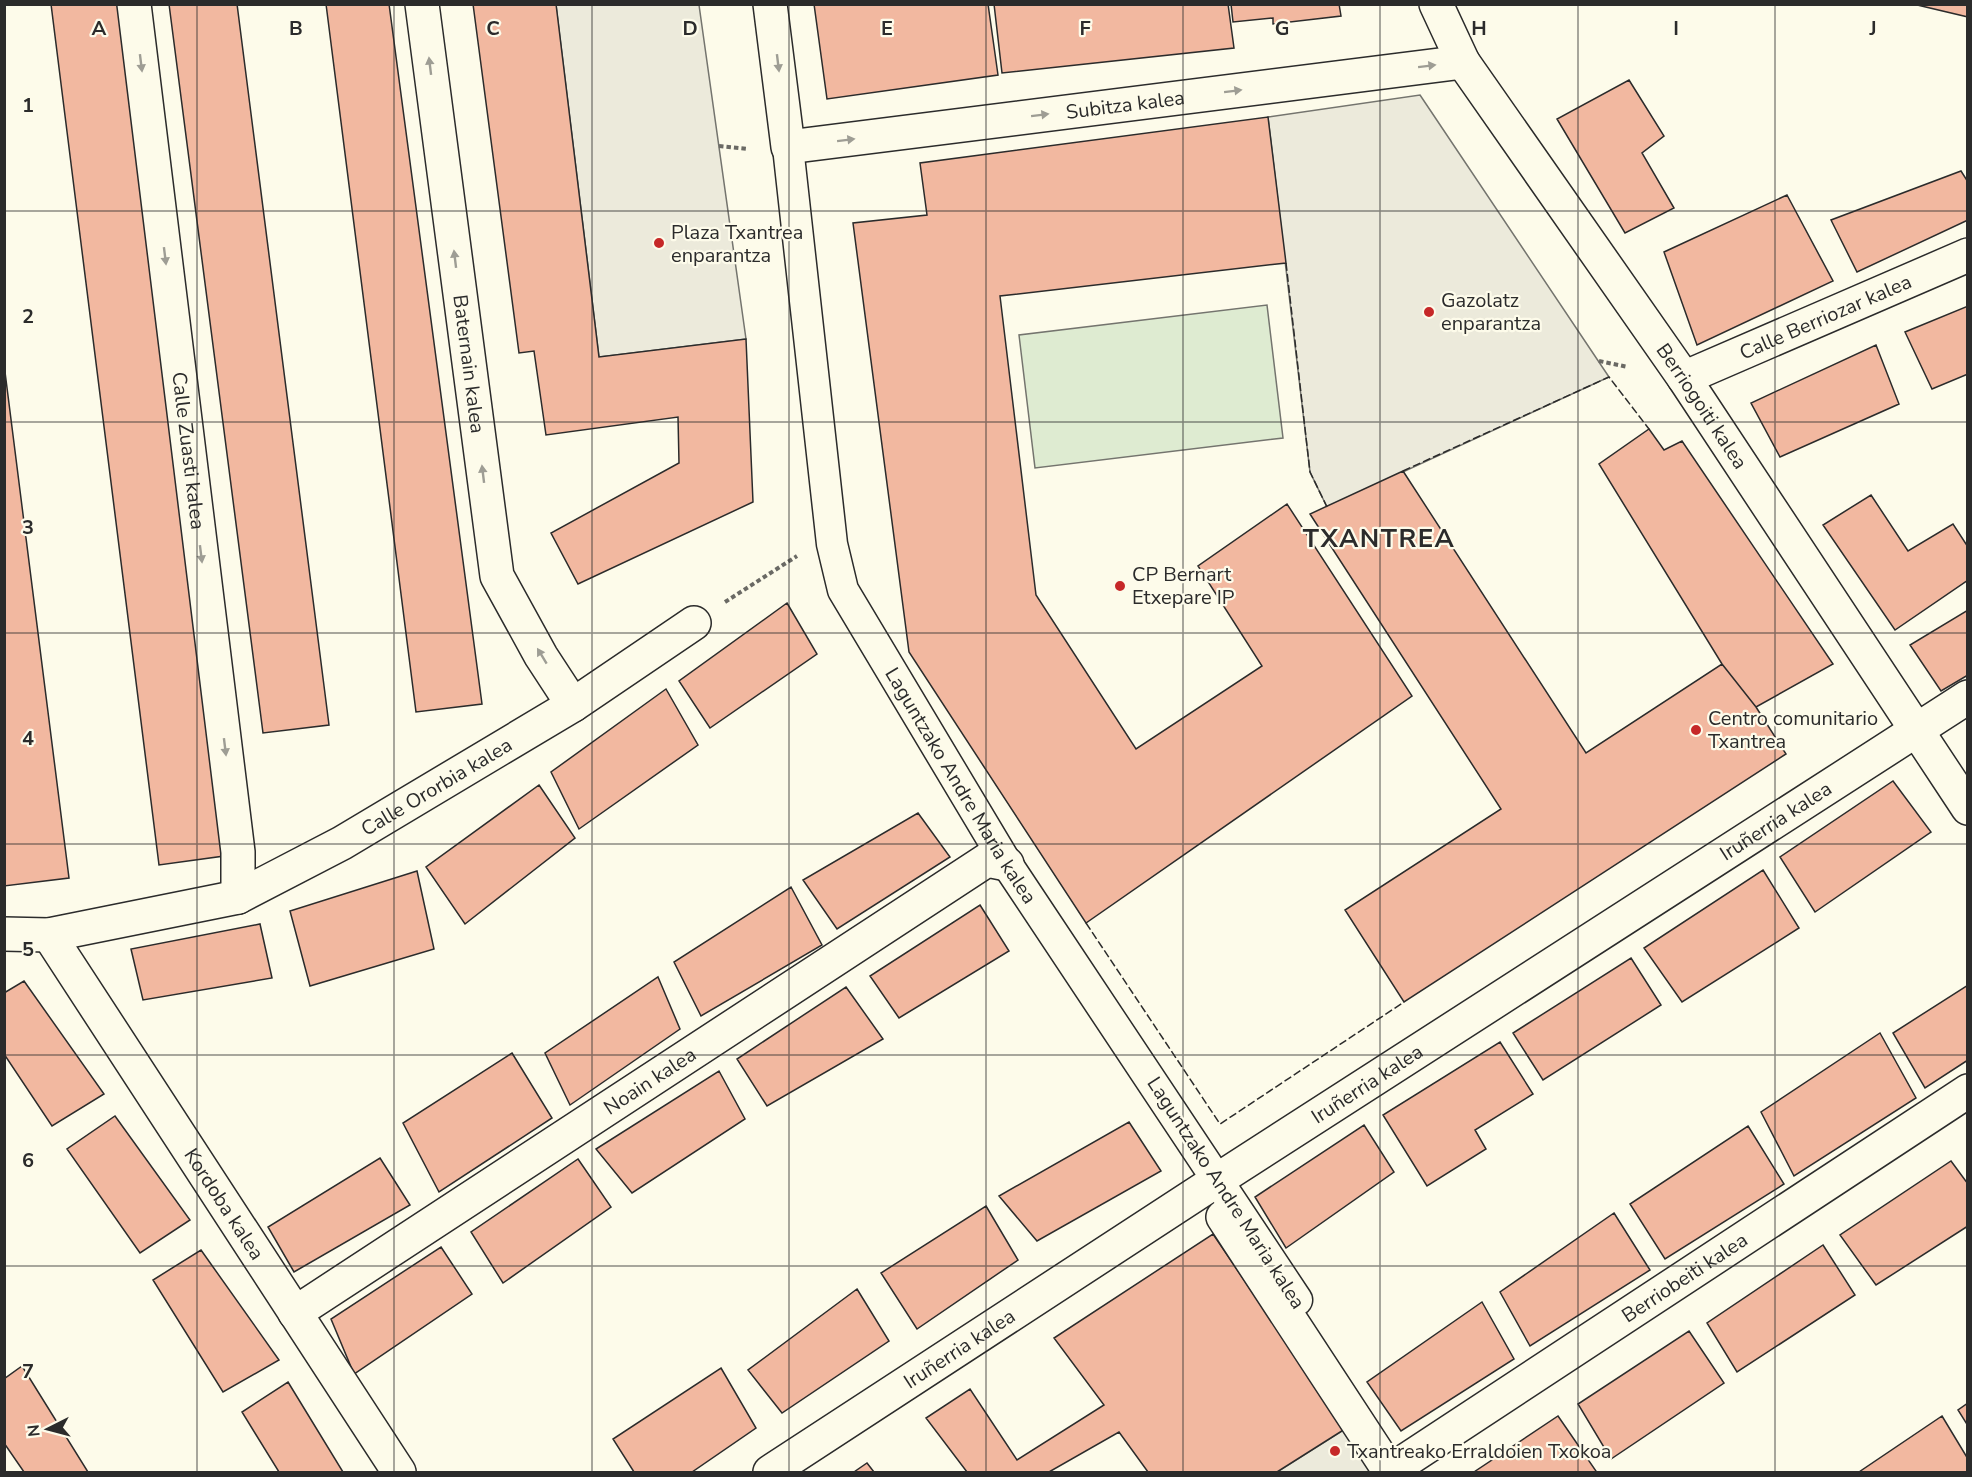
<svg xmlns="http://www.w3.org/2000/svg" width="1972" height="1477" font-family="'Nunito Sans',sans-serif">
  <style>
    .green { fill: #deebd1; stroke: #74746e; stroke-width: 1.5 }
    .parking { fill: #eceadb; stroke: #74746e; stroke-width: 1.5 }
    .building { fill: #f2b8a0; stroke: #2b2b2b; stroke-width: 1.5 }
    .lines { fill: none; stroke-linecap: round; stroke-linejoin: round }
    .pedestrian-casing { stroke: #2b2b2b; stroke-width: 33 }
    .minor-casing { stroke: #2b2b2b; stroke-width: 36 }
    .path { stroke: #6a6964; stroke-width: 4; stroke-dasharray: 4.5 3; stroke-linecap: butt }
    .pedestrian { stroke: #fdfbea; stroke-width: 30 }
    .minor { stroke: #fdfbea; stroke-width: 33 }
    .fence { stroke: #2b2b2b; stroke-width: 1.5; stroke-dasharray: 8 3; stroke-linecap: butt }
    .oneway { fill: #9e9d94 }
    .grid { fill: none; stroke: #2b2b2b; stroke-width: 1.5; stroke-opacity: 0.55 }
    .poi-dot { fill: #c62828; stroke: #fdfbea; stroke-width: 2 }
    .labels { text-anchor: middle; dominant-baseline: central; stroke-width: 4.5; stroke-linejoin: round; paint-order: stroke }
    .street-label { font-size: 20px; fill: #2b2b2b; stroke: #fdfbea }
    .poi-label { font-size: 20px; fill: #2b2b2b; stroke: #fdfbea; text-anchor: start }
    .district-label { font-size: 26px; font-weight: bold; letter-spacing: 1.5px; fill: #2b2b2b; stroke: #fdfbea }
    .grid-label { font-size: 20px; text-anchor: middle; font-weight: bold; fill: #2b2b2b; stroke: #fdfbea; stroke-width: 4.5; stroke-linejoin: round; paint-order: stroke }
  </style>
  <rect width="100%" height="100%" fill="#fdfbea"/>
  <!-- green -->
  <path class="green" d="M1267,305L1283,438L1035,468L1019,335Z"/>
  <!-- parking -->
  <path class="parking" d="M556,5H699L746,339L599,357Z
    M1420,95L1609,377L1327,507L1310,472L1268,117Z
    M1345,1429L1373,1472H1277Z"/>
  <!-- building -->
  <path class="building" d="M51,4H122L224,856L159,865Z
    M169,4H237L329,725L263,733Z
    M326,4H389L482,704L416,712Z
    M473,4H556L599,357L746,339L753,502L578,584L551,533L679,463L678,417L546,435L534,351L519,353Z
    M814,4H988L998,75L827,99Z
    M994,4H1228L1234,48L1002,73Z
    M1231,4H1339L1341,16L1273,24V18L1233,22Z
    M1913,4H1968V17Z
    M1629,80L1664,136L1642,153L1674,208L1625,233L1557,119Z
    M1268,117L1286,263L1000,296L1036,595L1136,749L1262,666L1198,566L1287,504L1412,696L1086,923L909,652L853,223L927,215L920,163Z
    M1961,171L1968,182V220L1857,272L1831,220Z
    M1787,195L1833,281L1697,345L1664,252Z
    M1968,306V374L1932,389L1905,332Z
    M1876,345L1899,404L1780,457L1751,403Z
    M4,364L69,878L4,886Z
    M1649,429L1664,450L1682,441L1833,664L1756,707L1722,664L1599,464Z
    M1403,471L1586,753L1722,664L1756,707L1786,754L1404,1002L1345,910L1501,809L1310,514Z
    M1871,495L1908,551L1953,524L1968,547V580L1895,630L1823,525Z
    M787,603L817,654L710,728L679,681Z
    M1968,610V675L1941,691L1910,645Z
    M666,689L698,745L579,829L551,772Z
    M1893,781L1931,832L1815,912L1780,857Z
    M539,785L575,838L465,924L426,867Z
    M918,813L950,857L837,929L803,880Z
    M1763,870L1799,928L1682,1002L1644,948Z
    M417,871L434,949L310,986L290,911Z
    M791,887L822,945L701,1016L674,962Z
    M980,905L1009,951L899,1018L870,976Z
    M260,924L272,978L143,1000L131,949Z
    M1631,958L1661,1005L1543,1080L1513,1033Z
    M658,977L680,1029L570,1105L545,1053Z
    M24,981L104,1094L52,1126L4,1054V993Z
    M1968,985V1060L1925,1088L1893,1033Z
    M846,987L883,1039L767,1106L737,1059Z
    M1880,1033L1916,1098L1794,1176L1761,1112Z
    M1500,1042L1533,1094L1475,1130L1486,1149L1427,1186L1383,1115Z
    M512,1053L552,1118L439,1192L403,1123Z
    M719,1071L745,1119L632,1193L596,1149Z
    M115,1116L190,1220L140,1253L67,1149Z
    M1129,1122L1161,1171L1037,1241L999,1196Z
    M1364,1125L1394,1172L1286,1248L1255,1197Z
    M1748,1126L1784,1184L1665,1259L1630,1204Z
    M380,1158L410,1205L294,1272L268,1227Z
    M578,1159L611,1207L503,1283L471,1232Z
    M1951,1161L1968,1184V1226L1876,1285L1840,1235Z
    M986,1206L1018,1260L917,1329L881,1273Z
    M1614,1213L1650,1270L1530,1346L1500,1292Z
    M1213,1234L1345,1429L1277,1472H1148L1119,1432L1049,1472H967L926,1418L970,1389L1017,1460L1104,1405L1054,1338Z
    M1823,1245L1855,1295L1737,1372L1707,1323Z
    M441,1247L472,1294L354,1374L331,1319Z
    M201,1250L279,1360L223,1392L153,1280Z
    M857,1289L889,1341L782,1413L748,1370Z
    M1482,1302L1514,1359L1401,1431L1367,1382Z
    M1689,1331L1724,1383L1611,1459L1578,1404Z
    M22,1366L88,1472H24L4,1443V1379Z
    M721,1368L756,1428L692,1472H634L613,1439Z
    M288,1382L343,1472H279L242,1412Z
    M1968,1403V1426L1958,1410Z
    M1558,1416L1596,1471L1593,1472H1474Z
    M1942,1416L1968,1459V1472H1859Z
    M867,1463L874,1472H854Z"/>
  <g class="lines">
    <!-- pedestrian casing -->
    <g class="pedestrian-casing">
      <g id="pedestrian">
        <path id="s1" d="M788,147L832,544L843,590L1007,864L1297,1300"/>
      </g>
    </g>
    <!-- minor casing -->
    <g class="minor-casing">
      <g id="minor">
        <path id="s2" d="M134,4L238,852V897"/>
        <path id="s3" d="M422,4L497,576L541,656L573,705"/>
        <path id="s4" d="M770,4L788,147L1463,62"/>
        <path id="s5" d="M1436,4L1463,62L1684,378L1968,808"/>
        <path id="s6" d="M1684,378L1968,255"/>
        <path id="s7" d="M4,934L49,935L238,897L342,843L573,705L694,623"/>
        <path id="s8" d="M49,935L399,1472"/>
        <path d="M1223,1217L1390,1472"/>
        <path id="s9" d="M295,1313L987,860L1007,864"/>
        <path id="s10" d="M1402,1463L1968,1091"/>
        <path id="s11" d="M770,1472L1219,1179L1968,697"/>
      </g>
    </g>
    <!-- path -->
    <path class="path" d="M719,146L748,149
      M1599,361L1628,367
      M725,602L797,556"/>
    <!-- pedestrian -->
    <use href="#pedestrian" class="pedestrian"/>
    <!-- minor -->
    <use href="#minor" class="minor"/>
    <!-- fence -->
    <path class="fence" d="M1286,263L1310,472L1327,507
      M1403,471L1609,377L1649,429
      M1086,923L1220,1124L1404,1002"/>
  </g>
  <!-- one-way arrows -->
  <defs><path id="oneway-solid" d="M-6-.8H1V-3.2L6.5 0L1 3.2V.8H-6Z" transform="scale(1.5)"/></defs>
  <g class="oneway">
    <use href="#oneway-solid" transform="translate(141 63) rotate(83)"/>
    <use href="#oneway-solid" transform="translate(778 63) rotate(83)"/>
    <use href="#oneway-solid" transform="translate(430 66) rotate(-97)"/>
    <use href="#oneway-solid" transform="translate(1427 66) rotate(-7)"/>
    <use href="#oneway-solid" transform="translate(1233 91) rotate(-7)"/>
    <use href="#oneway-solid" transform="translate(1040 115) rotate(-7)"/>
    <use href="#oneway-solid" transform="translate(846 140) rotate(-7)"/>
    <use href="#oneway-solid" transform="translate(165 256) rotate(83)"/>
    <use href="#oneway-solid" transform="translate(455 259) rotate(-97)"/>
    <use href="#oneway-solid" transform="translate(483 474) rotate(-97)"/>
    <use href="#oneway-solid" transform="translate(201 554) rotate(83)"/>
    <use href="#oneway-solid" transform="translate(542 656) rotate(-121)"/>
    <use href="#oneway-solid" transform="translate(225 747) rotate(83)"/>
  </g>
  <!-- grid -->
  <path class="grid" d="M197,4V1472M394,4V1472M592,4V1472M789,4V1472M986,4V1472M1183,4V1472M1380,4V1472M1578,4V1472M1775,4V1472M4,211H1968M4,422H1968M4,633H1968M4,844H1968M4,1055H1968M4,1266H1968"/>
  <!-- markers -->
  <g class="poi-dot">
    <circle cx="659" cy="243" r="6"/>
    <circle cx="1429" cy="312" r="6"/>
    <circle cx="1120" cy="586" r="6"/>
    <circle cx="1696" cy="730" r="6"/>
    <circle cx="1335" cy="1451" r="6"/>
  </g>
  <g class="labels">
    <!-- street labels -->
    <g class="street-label">
      <text stroke="none"><textPath href="#s4" startOffset="484">Subitza kalea</textPath></text>
      <text stroke="none"><textPath href="#s6" startOffset="154">Calle Berriozar kalea</textPath></text>
      <text stroke="none"><textPath href="#s3" startOffset="363">Baternain kalea</textPath></text>
      <text stroke="none"><textPath href="#s5" startOffset="483">Berriogoiti kalea</textPath></text>
      <text stroke="none"><textPath href="#s2" startOffset="450">Calle Zuasti kalea</textPath></text>
      <text stroke="none"><textPath href="#s1" startOffset="675">Laguntzako Andre Maria kalea</textPath></text>
      <text stroke="none"><textPath href="#s7" startOffset="465">Calle Ororbia kalea</textPath></text>
      <text stroke="none"><textPath href="#s11" startOffset="1198">Iruñerria kalea</textPath></text>
      <text stroke="none"><textPath href="#s9" startOffset="424">Noain kalea</textPath></text>
      <text stroke="none"><textPath href="#s11" startOffset="712">Iruñerria kalea</textPath></text>
      <text transform="translate(1226 1193) rotate(57)">Laguntzako Andre Maria kalea</text>
      <text stroke="none"><textPath href="#s8" startOffset="321">Kordoba kalea</textPath></text>
      <text stroke="none"><textPath href="#s10" startOffset="338">Berriobeiti kalea</textPath></text>
      <text stroke="none"><textPath href="#s11" startOffset="226">Iruñerria kalea</textPath></text>
    </g>
    <!-- poi labels -->
    <g class="poi-label">
      <text x="671" y="232">Plaza Txantrea<tspan x="671" dy="23">enparantza</tspan></text>
      <text x="1441" y="300">Gazolatz<tspan x="1441" dy="23">enparantza</tspan></text>
      <text x="1132" y="574">CP Bernart<tspan x="1132" dy="23">Etxepare IP</tspan></text>
      <text x="1708" y="718">Centro comunitario<tspan x="1708" dy="23">Txantrea</tspan></text>
      <text x="1347" y="1451">Txantreako Erraldoien Txokoa</text>
    </g>
    <!-- district labels -->
    <g class="district-label">
      <text x="1379" y="538">TXANTREA</text>
    </g>
  </g>
  <g class="grid-label">
    <text x="99" y="35">A</text>
    <text x="296" y="35">B</text>
    <text x="493" y="35">C</text>
    <text x="690" y="35">D</text>
    <text x="887" y="35">E</text>
    <text x="1085" y="35">F</text>
    <text x="1282" y="35">G</text>
    <text x="1479" y="35">H</text>
    <text x="1676" y="35">I</text>
    <text x="1873" y="35">J</text>
    <text x="28" y="112">1</text>
    <text x="28" y="323">2</text>
    <text x="28" y="534">3</text>
    <text x="28" y="745">4</text>
    <text x="28" y="956">5</text>
    <text x="28" y="1167">6</text>
    <text x="28" y="1378">7</text>
  </g>
  <!-- border -->
  <rect width="1972" height="1477" fill="none" stroke="#2b2b2b" stroke-width="12"/>
  <!-- north arrow -->
  <g transform="translate(48 1429) rotate(264)" stroke="#fdfbea" stroke-width="4.5" paint-order="stroke">
  <path d="M0-4.5L10 22L0 15L-10 22Z" fill="#2b2b2b"/>
  <text y="-9" font-size="16" font-weight="bold" text-anchor="middle" fill="#2b2b2b">N</text>
  </g>
</svg>
